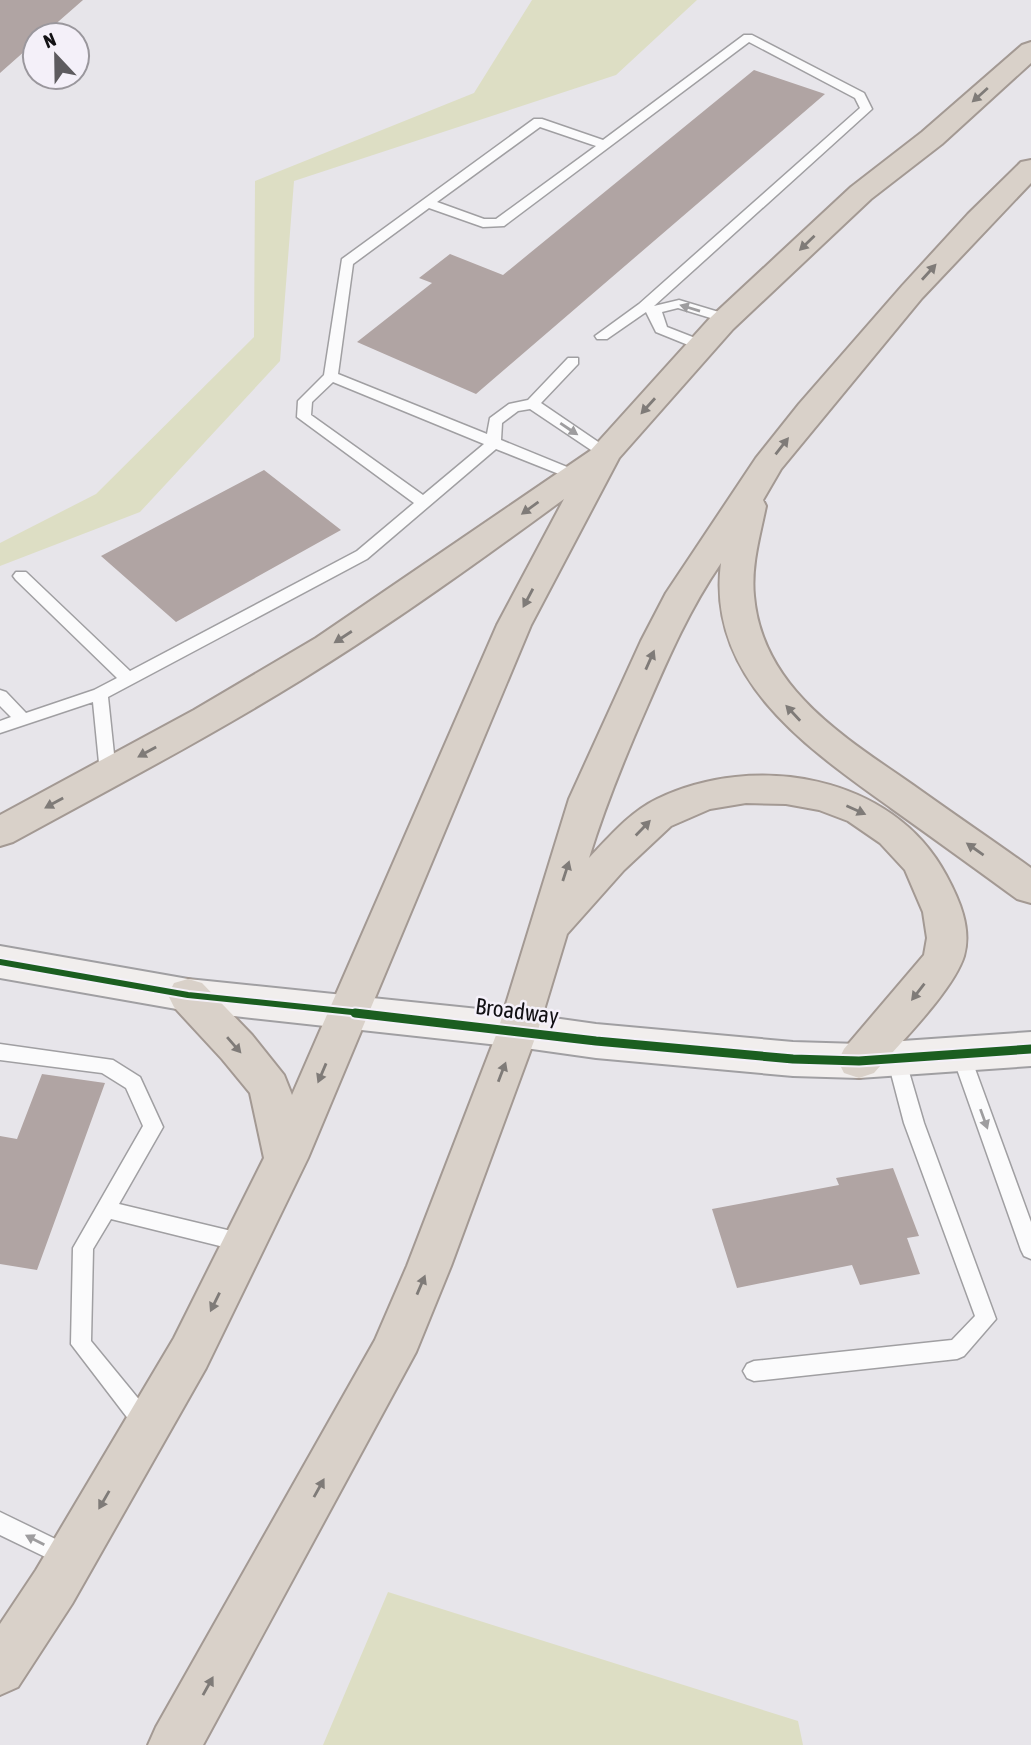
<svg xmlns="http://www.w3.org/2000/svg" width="1031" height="1745" font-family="'Asap Condensed',sans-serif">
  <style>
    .green { fill: #dddec4 }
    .building { fill: #b0a4a3 }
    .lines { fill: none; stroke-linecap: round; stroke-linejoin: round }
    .lane-casing { stroke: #a09fa2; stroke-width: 3 }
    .secondary-casing { stroke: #a09fa2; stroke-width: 4 }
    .highway-casing { stroke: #a39993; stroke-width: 4 }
    .lane { fill: #fbfbfc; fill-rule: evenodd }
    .secondary { fill: #f1eeed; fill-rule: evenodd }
    .highway { fill: #d9d1c9; fill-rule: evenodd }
    .cycleway-far1-casing { stroke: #f4f0f9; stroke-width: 10 }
    .cycleway-casing { stroke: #f4f0f9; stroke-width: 13 }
    .cycleway-far1 { stroke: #1b5e20; stroke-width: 6 }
    .cycleway { stroke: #1b5e20; stroke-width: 9 }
    .oneway { fill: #7f7b78 }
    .oneway2 { fill: #9e9d9f }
    .labels { text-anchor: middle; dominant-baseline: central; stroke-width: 5; stroke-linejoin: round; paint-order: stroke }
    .street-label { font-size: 23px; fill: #121114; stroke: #f4f0f9 }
  </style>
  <rect width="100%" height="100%" fill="#e7e5ea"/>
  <!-- green -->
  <path class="green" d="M532,0H697L616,75L294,181L280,361L140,512L0,566V543L96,494L254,337L255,181L474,93Z
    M388,1592L798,1721L803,1745H323Z"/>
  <!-- building -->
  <path class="building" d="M0,0H83L43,35H35V42L0,73Z
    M754,70L825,94L476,394L357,342L432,283L419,278L450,254L503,275Z
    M264,470L341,530L176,622L101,556Z
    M42,1074L105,1083L37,1270L0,1264V1136L17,1139Z
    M893,1168L919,1236L907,1238L920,1274L860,1285L852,1265L737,1288L712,1209L839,1185L836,1178Z"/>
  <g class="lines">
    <!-- lane casing -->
    <g class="lane-casing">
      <path id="lane" d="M744,35H752L864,93L872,109L654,306L679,300L732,316V322L727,323L678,308L662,312L667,327L708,343V349H698L656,332L646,312L607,339H597L595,336L639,304L860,108L855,98L749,42L504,226L483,227L429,208L353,264L338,374L487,434L490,418L509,404L528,400L568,358H578V364L541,403L610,450L612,453L610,456H600L530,409L518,411L502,423L501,440L589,476L591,479L589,482H579L496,449L367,559L108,697L116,773L114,777H102L100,773L93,702L0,733V721L11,717L0,706V690L6,692L26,713L94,690L117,678L16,580L13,576L16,572H26L130,671L357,551L414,503L297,417L298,401L324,375L342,259L534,119H542L603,140ZM540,127L596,146L496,219H484L437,202ZM333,382L484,444L423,495L311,415L312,402Z
        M0,1044L113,1060L140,1077L163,1127L119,1204L244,1234L251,1237L254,1243L251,1249L244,1252L111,1219L93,1249L91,1341L155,1419L158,1426L155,1433L147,1436L139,1433L71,1344L73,1248L143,1126L126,1088L102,1073L0,1060Z
        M961,1047L968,1050L970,1055L1031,1222V1259L1024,1256L1021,1250L952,1055L954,1050Z
        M896,1050L903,1053L905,1058L924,1123L996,1319L964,1356L957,1359L754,1381L747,1378L743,1371L747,1364L754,1361L952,1340L975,1316L904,1123L887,1058L889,1053Z
        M0,1512L78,1550L81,1558L78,1566L70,1569L0,1535Z"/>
    </g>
    <!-- secondary casing -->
    <g class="secondary-casing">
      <path id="secondary" d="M0,946L188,979L518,1013L596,1024L793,1042L859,1044L1031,1032V1066L859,1078L793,1076L596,1058L518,1047L188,1011L0,978Z"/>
    </g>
    <!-- highway casing -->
    <g class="highway-casing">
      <path id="highway" d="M1031,42V63L942,144L871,199L733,329L619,458L531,625L308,1158L206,1368L72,1604L18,1687L0,1695V1624L36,1570L174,1338L264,1158L250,1093L222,1059L174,1007L168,995L174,983L188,979L202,983L252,1035L284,1075L292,1095L497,625L564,499C478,562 392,624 301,680C207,738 110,789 13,842L0,846V815L194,710L316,638L590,451L711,317L851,187L922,132L1022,45Z
        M1031,160V183L922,298L781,469L763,500L766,506C760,536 751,565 754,596C762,688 844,737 913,785C952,813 992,840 1031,868V903L1017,899C975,868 933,838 891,808C809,749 706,680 721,563C690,608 669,656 647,707C625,757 605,806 589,858C609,837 630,812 657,799C754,752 893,775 946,875C959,899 972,928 964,956C953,991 899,1044 874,1073L859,1078L844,1073L838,1061L844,1049L924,955L927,938L923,912L905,870L880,843L848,821L819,810L786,804L746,803L710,809L671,826L624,870L567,934L538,1030L451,1266L416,1352L203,1745H148L156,1727L375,1340L407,1266L498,1030L569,799L641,641L666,593L756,458L799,404L902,286L968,214L1021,162Z"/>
    </g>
    <!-- lane -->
    <use href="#lane" class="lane"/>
    <!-- secondary -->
    <use href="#secondary" class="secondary"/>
    <!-- highway -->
    <use href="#highway" class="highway"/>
    <!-- cycleway-far1 casing -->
    <g class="cycleway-far1-casing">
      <path id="cycleway-far1" d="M0,962L188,995L371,1014"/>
    </g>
    <!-- cycleway casing -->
    <g class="cycleway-casing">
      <path id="cycleway" d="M355,1013L596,1041L793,1059L859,1061L1031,1049"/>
    </g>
    <!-- cycleway-far1 -->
    <use href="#cycleway-far1" class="cycleway-far1"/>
    <!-- cycleway -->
    <use href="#cycleway" class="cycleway"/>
  </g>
  <!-- one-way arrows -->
  <defs><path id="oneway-solid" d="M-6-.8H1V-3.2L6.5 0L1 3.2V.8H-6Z" transform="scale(1.75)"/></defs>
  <g class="oneway">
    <use href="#oneway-solid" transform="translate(980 95) rotate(138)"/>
    <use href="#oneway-solid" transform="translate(807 243) rotate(136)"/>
    <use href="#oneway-solid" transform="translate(929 272) rotate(-48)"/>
    <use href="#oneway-solid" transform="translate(648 406) rotate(132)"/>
    <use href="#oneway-solid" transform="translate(782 446) rotate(-52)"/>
    <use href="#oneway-solid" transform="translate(530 508) rotate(144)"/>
    <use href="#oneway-solid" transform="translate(528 598) rotate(118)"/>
    <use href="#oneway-solid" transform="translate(343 637) rotate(147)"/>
    <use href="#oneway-solid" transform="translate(650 660) rotate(-66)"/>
    <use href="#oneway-solid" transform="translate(793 713) rotate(-133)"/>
    <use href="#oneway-solid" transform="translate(147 752) rotate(151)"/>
    <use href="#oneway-solid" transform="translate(54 803) rotate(151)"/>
    <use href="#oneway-solid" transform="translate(856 810) rotate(24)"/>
    <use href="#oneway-solid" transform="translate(643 828) rotate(-46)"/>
    <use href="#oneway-solid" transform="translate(975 849) rotate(-145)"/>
    <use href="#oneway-solid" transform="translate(566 871) rotate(-72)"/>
    <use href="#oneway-solid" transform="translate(918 992) rotate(128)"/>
    <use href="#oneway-solid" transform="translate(234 1045) rotate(49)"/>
    <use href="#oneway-solid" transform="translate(502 1072) rotate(-69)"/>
    <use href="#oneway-solid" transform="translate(322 1073) rotate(113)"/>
    <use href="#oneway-solid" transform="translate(421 1285) rotate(-67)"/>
    <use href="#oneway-solid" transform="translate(215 1302) rotate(116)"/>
    <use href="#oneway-solid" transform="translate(319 1488) rotate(-61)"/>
    <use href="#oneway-solid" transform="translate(104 1500) rotate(120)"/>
    <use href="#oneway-solid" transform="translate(208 1686) rotate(-61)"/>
  </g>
  <g class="oneway2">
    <use href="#oneway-solid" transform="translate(690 308) rotate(-163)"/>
    <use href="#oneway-solid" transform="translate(569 429) rotate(34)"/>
    <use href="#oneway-solid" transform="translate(984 1119) rotate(70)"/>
    <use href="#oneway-solid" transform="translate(35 1540) rotate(-153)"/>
  </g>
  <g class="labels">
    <!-- street labels -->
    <g class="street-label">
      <text transform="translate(517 1011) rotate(7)">Broadway</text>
    </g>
  </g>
  <!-- north arrow -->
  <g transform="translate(56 56) rotate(338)"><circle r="33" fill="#f4f0f9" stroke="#9a979d" stroke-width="2"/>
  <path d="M0-5L12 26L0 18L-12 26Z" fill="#5d5b5f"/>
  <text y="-10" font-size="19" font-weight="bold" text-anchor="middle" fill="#121114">N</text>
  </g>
</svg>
